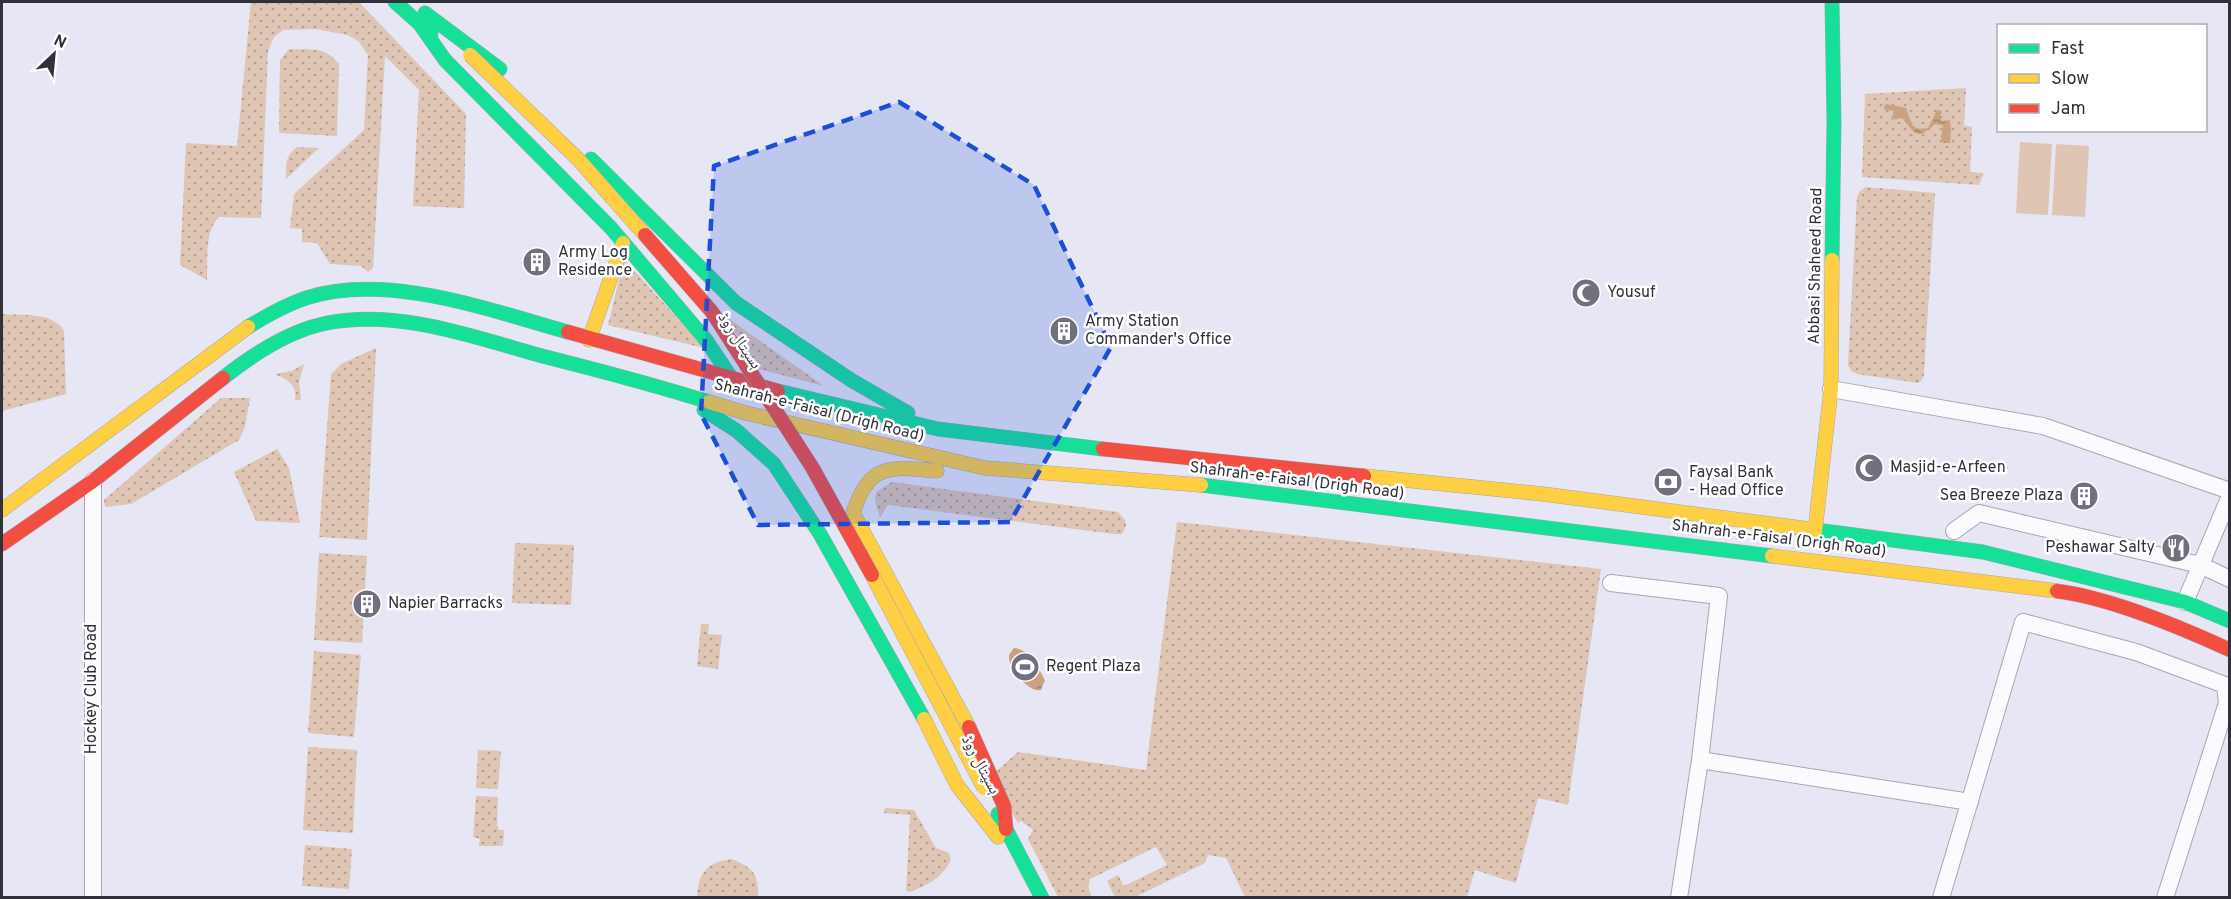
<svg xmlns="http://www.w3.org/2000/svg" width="2231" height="899" font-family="Overpass,'Noto Naskh Arabic',sans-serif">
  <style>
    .grass { fill: url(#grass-dots) }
    .garden { fill: #dfc5b4 }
    .water { fill: url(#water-ripples) }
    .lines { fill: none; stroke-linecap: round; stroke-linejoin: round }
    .street-casing { stroke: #a7a6b0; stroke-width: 18 }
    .fast-casing { stroke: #a7a6b0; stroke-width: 15 }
    .slow-casing { stroke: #a7a6b0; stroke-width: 15 }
    .jam-casing { stroke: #a7a6b0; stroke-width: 15 }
    .street { stroke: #fbfbfd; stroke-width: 16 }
    .fast { stroke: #16e098; stroke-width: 14 }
    .slow { stroke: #ffcf43; stroke-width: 14 }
    .jam { stroke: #f24e42; stroke-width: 14 }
    .slow-bridge-casing { stroke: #a7a6b0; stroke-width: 15; stroke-linecap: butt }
    .jam-bridge-casing { stroke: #a7a6b0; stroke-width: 15; stroke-linecap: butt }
    .slow-bridge { stroke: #ffcf43; stroke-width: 14 }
    .jam-bridge { stroke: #f24e42; stroke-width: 14 }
    .marked { fill: #1d4ed8; fill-opacity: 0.2; stroke: #1d4ed8; stroke-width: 4.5; stroke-dasharray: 12 8; stroke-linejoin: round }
    .labels { text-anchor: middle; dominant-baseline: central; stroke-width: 5; stroke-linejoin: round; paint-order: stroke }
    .poi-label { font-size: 16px; fill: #31313b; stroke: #fff; text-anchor: start }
    .street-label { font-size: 16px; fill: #31313b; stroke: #fff }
  </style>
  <defs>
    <pattern id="grass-dots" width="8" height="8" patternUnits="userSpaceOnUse" patternTransform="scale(1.5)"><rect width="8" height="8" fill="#dfc5b4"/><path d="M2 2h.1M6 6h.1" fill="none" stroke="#b5a194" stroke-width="1.8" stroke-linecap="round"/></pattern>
    <pattern id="water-ripples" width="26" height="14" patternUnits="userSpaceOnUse" patternTransform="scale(1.5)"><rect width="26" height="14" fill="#caa280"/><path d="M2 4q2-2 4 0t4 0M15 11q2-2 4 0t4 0" fill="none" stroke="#a5856a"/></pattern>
  </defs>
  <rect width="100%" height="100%" fill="#e7e6f4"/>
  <!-- grass -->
  <path class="grass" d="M251,2H359L466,114L464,208L413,206L419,90L385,56L373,268L368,272L361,266L330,264L317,243L302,242V229L290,228L294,194L364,130L368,55L359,42L348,35L316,29L283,30L274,37L268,51L261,218L219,217C204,232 208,260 207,280L180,265L186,143L237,146Z
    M289,49C311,50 325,46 339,64L337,136L279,133L280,60Z
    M1966,88L1964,125L1972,127L1970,172L1984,173L1979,185L1862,177L1865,94Z
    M297,147L319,148L286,179C286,166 285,155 297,147Z
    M1866,187L1935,193L1924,375L1922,380L1918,383L1857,374L1851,371L1848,365L1857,197L1860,191Z
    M624,259L704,348L608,325Z
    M2,314C22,316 52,311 64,331L66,394L2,411Z
    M725,316L824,386L758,369Z
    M376,348L367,540L319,537L331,374L341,364Z
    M304,364L299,382L301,400H295C298,385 287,379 274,374L292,371Z
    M221,398H250L245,427L239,440L131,504L105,507L104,500Z
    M277,449L289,468L300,523L256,521L234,472Z
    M892,482L1118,512L1125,520L1126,526L1122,534H1114L888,505L880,518L875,500L876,492Z
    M1177,522L1601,569L1568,805L1538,798L1516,883L1475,870L1467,897H1245L1226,858L1208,855L1205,863L1135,897H1115L1107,881L1118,875L1124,886L1167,865L1156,847L1090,879L1088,887L1092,897H1058L1028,839L1033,830L1021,821L1018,823L991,776L1018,752L1146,770Z
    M515,543L574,545L571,605L512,603Z
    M319,553L367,556L362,643L314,640Z
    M701,624H709L708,634L722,635L718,669L697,666Z
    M314,651L361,655L354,737L308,733Z
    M308,747L357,750L353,833L303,830Z
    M478,750L501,751L498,789L476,788Z
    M476,796L498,797L497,825L499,830H504L503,846H479L480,839L473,837Z
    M885,808L914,810L936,848L949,853L951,860C942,878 928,885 910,892L906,891L910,815L884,813Z
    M305,845L352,849L349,889L302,886Z
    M732,859C753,868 759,874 758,897H697C698,873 707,862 732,859Z"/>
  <!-- garden -->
  <path class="garden" d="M2020,142L2052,144L2048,215L2016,213Z
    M2056,144L2089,146L2085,217L2052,215Z"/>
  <!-- water -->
  <path class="water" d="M1886,104L1906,108L1912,125L1918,129L1928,128L1937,110L1942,111L1940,117L1942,121L1950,120L1951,130L1950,143H1943L1941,137L1943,125L1935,124C1915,142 1915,132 1902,118L1891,120L1894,111L1883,109Z
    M1014,648C1031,650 1037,666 1045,680L1041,690C1029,693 1008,668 1009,657C1009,653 1012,651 1014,648Z"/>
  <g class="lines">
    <!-- street casing -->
    <g class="street-casing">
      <path id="street" d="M1831,389L2043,426L2230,491
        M1954,531L1979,513L2200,565L2230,579
        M1611,583L1719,596L1700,760L1679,898
        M2185,602L2230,496
        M1700,760L1970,802
        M93,898V481
        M1941,898L2023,622L2136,652L2225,685L2227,703L2230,705
        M2165,898L2227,703"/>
    </g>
    <!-- fast casing -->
    <g class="fast-casing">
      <path id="fast" d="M395,2L431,34
        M1832,2L1834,122L1832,260
        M425,13L500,69
        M419,23L445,60L611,228L706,340L732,379
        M591,159L736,303L851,380L908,413
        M248,327C266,316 285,305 306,298C387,272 489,310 568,332
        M223,378C252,355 291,330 327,323C399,309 474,337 542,356C598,370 654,385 709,402
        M778,391L938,429L1103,449
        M704,410L737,431L774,464L820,534L924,719
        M1201,485L1772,556
        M1809,529L1983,552L2185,602L2230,621
        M998,814L1042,898"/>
    </g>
    <!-- slow casing -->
    <g class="slow-casing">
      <path id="slow" d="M589,340L623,243
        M709,402L746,413L985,468L1201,485
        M937,471C891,466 869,463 853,513L969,727
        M1364,476L1543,494L1809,529
        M2,510L248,327
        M1815,531L1831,389L1832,260
        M1772,556L2057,591
        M924,719L957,785L998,837"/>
    </g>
    <!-- jam casing -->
    <g class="jam-casing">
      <path id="jam" d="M568,332L778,391
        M1103,449L1364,476
        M2,544L93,481L223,378
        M2057,591C2110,598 2180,627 2230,650
        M969,727L1004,806L1006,829"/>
    </g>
    <!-- street -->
    <use href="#street" class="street"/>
    <!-- fast -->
    <use href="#fast" class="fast"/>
    <!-- slow -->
    <use href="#slow" class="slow"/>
    <!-- jam -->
    <use href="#jam" class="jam"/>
    <!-- slow-bridge casing -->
    <g class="slow-bridge-casing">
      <path id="slow-bridge" d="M470,55L578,159L645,235
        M872,575L984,788"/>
    </g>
    <!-- jam-bridge casing -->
    <g class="jam-bridge-casing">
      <path id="jam-bridge" d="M645,235L712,312L812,467L872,575"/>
    </g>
    <!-- slow-bridge -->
    <use href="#slow-bridge" class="slow-bridge"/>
    <!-- jam-bridge -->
    <use href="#jam-bridge" class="jam-bridge"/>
  </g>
  <!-- marked area -->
  <path class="marked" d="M899,102L1034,185L1111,347L1010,522L758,525L701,414L714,166Z"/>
  <!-- icons -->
  <defs>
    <g id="building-disc" transform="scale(1.5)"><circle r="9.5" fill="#71707c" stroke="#fff"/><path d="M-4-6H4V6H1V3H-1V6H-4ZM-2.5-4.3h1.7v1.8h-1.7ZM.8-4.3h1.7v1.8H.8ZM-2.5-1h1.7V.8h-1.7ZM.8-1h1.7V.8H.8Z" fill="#fff"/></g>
    <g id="mosque-disc" transform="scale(1.5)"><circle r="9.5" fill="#71707c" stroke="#fff"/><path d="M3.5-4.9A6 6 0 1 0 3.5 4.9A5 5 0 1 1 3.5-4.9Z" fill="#fff"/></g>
    <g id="bank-disc" transform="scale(1.5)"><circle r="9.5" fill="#71707c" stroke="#fff"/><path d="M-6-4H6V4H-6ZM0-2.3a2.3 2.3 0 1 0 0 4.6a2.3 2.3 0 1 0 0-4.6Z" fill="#fff"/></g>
    <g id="restaurant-disc" transform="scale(1.5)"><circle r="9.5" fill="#71707c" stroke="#fff"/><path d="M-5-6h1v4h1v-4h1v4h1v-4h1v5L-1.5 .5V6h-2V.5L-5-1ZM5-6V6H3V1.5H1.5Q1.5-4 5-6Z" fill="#fff"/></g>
    <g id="stadium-disc" transform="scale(1.5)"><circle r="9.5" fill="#71707c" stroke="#fff"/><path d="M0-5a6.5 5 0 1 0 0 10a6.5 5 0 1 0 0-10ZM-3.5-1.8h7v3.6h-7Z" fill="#fff"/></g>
  </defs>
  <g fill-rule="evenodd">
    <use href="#building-disc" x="537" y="262"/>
    <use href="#mosque-disc" x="1586" y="293"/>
    <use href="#building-disc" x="1064" y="331"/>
    <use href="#mosque-disc" x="1869" y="468"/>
    <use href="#bank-disc" x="1668" y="482"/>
    <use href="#building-disc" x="2084" y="496"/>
    <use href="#restaurant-disc" x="2176" y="548"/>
    <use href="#building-disc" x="367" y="604"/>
    <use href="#stadium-disc" x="1025" y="667"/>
  </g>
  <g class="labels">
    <!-- poi labels -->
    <g class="poi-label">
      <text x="558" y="253">Army Log<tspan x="558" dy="18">Residence</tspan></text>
      <text x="1607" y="293">Yousuf</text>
      <text x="1085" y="322">Army Station<tspan x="1085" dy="18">Commander's Office</tspan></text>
      <text x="1890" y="468">Masjid-e-Arfeen</text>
      <text x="1689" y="473">Faysal Bank<tspan x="1689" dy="18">- Head Office</tspan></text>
      <text x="2063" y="496" text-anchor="end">Sea Breeze Plaza</text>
      <text x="2155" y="548" text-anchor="end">Peshawar Salty</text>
      <text x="388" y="604">Napier Barracks</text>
      <text x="1046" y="667">Regent Plaza</text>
    </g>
    <!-- street labels -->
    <g class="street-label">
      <text transform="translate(1816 266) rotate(-89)">Abbasi Shaheed Road</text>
      <text transform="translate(739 341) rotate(56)">ہسپتال روڈ</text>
      <text transform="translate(819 411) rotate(14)">Shahrah-e-Faisal (Drigh Road)</text>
      <text transform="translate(1297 481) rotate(7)">Shahrah-e-Faisal (Drigh Road)</text>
      <text transform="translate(1779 539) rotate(7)">Shahrah-e-Faisal (Drigh Road)</text>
      <text transform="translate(92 689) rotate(-90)">Hockey Club Road</text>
      <text transform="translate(980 765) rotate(62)">ہسپتال روڈ</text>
    </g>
  </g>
  <!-- border -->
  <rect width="2231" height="899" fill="none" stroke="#31313b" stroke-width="6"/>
  <!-- legend -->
  <rect x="1997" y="24" width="210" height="108" fill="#ffffff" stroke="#adadb1" stroke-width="1.5"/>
  <rect x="2009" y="44" width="30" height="9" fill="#16e098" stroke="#adadb1" stroke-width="1.5"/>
  <text x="2051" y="54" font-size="18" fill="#31313b">Fast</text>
  <rect x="2009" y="74" width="30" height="9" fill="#ffcf43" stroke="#adadb1" stroke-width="1.5"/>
  <text x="2051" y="84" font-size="18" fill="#31313b">Slow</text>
  <rect x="2009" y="104" width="30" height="9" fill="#f24e42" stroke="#adadb1" stroke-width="1.5"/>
  <text x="2051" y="114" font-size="18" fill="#31313b">Jam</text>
  <!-- north arrow -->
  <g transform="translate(54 54) rotate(26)" stroke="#ffffff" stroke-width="4.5" paint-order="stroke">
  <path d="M0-4.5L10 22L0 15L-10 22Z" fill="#31313b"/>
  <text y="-9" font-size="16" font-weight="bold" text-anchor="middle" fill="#31313b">N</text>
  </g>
</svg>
